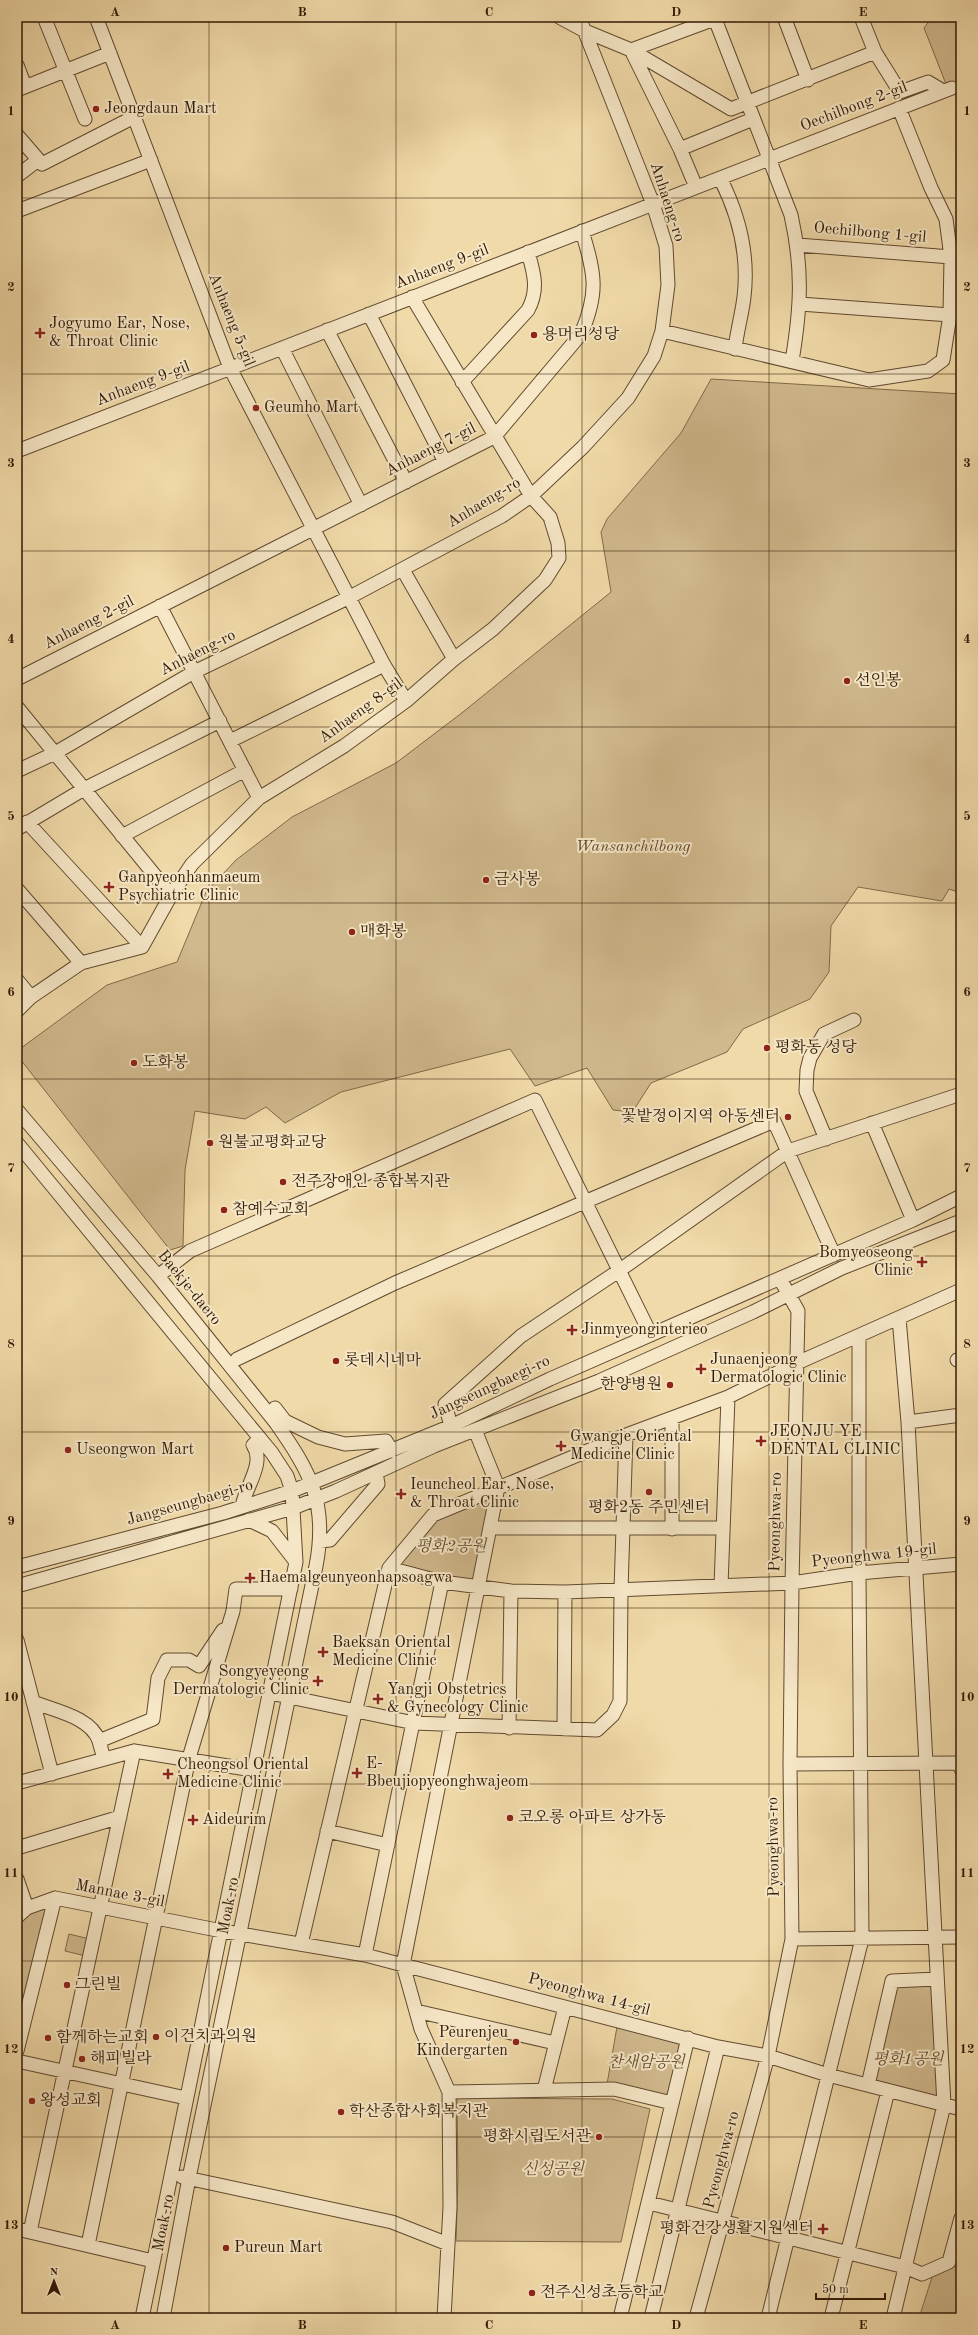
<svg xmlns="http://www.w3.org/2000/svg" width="978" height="2335" font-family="'Old Standard TT','Noto Serif KR',serif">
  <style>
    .green { fill: #d0b98d; stroke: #806a4a }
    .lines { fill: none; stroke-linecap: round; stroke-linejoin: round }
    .minor-casing { stroke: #614a2f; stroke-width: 15 }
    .minor { stroke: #f6e7c7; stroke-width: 13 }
    .grid { fill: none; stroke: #311a06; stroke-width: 1; stroke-opacity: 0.55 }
    .poi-dot { fill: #8f2418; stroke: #f6e7c7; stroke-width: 1.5 }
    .labels { text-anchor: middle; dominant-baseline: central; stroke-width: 4; stroke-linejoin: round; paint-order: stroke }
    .street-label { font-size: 16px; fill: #311a06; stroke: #f6e7c7 }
    .poi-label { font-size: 16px; fill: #311a06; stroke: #f6e7c7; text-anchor: start }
    .park-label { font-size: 16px; font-style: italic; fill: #614a2e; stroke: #f6e7c7 }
    .neatline { fill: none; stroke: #311a06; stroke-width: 1.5 }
    .grid-label { font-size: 13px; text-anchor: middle; font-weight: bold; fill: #311a06 }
  </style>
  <rect width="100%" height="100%" fill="#f1daa9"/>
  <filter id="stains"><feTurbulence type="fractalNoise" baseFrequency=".005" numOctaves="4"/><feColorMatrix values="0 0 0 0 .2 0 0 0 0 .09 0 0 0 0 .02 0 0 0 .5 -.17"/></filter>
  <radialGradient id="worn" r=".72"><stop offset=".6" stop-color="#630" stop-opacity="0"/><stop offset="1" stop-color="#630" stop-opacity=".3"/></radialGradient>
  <!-- green -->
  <path class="green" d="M932,17H961V83L946,84L924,28Z
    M711,379L961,394V893L949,889L942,901L858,887L831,926L829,972L810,999L743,1029L727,1052L651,1083L635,1108L623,1111L613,1110L587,1068L535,1086L510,1049L341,1092L285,1123L266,1107L245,1119L195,1111L185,1170L183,1246L170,1250L17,1055V1051L107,985L177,962L206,892L236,860L292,817L396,763L463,712L611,592L601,532L607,519L681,433Z
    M498,1487L478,1587L389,1568L433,1515Z
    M55,1898L17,2051V1917Z
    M69,1934L94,1940L90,1957L65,1951Z
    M937,1979L944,2105L868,2085L892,1981Z
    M618,2021L688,2038L672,2103L606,2090Z
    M457,2098L612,2099L650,2109L621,2242L456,2241L458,2176Z
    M961,2259V2318H919L933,2274Z"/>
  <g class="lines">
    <!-- minor casing -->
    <g class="minor-casing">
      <path id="minor" d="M44,17L85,119
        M96,17L230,368L384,665L406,701
        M559,17L585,31L631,50L731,109L875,52L861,17
        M720,17L631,50L680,149L753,119
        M784,17L808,80
        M715,19L791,215C803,269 801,307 792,361
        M875,52L900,92L928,82L943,91
        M17,65L25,86
        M17,90L110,53
        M17,135L42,164L134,117
        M680,149L696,187
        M17,176L38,160
        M720,178C739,215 749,255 744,297C742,314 737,331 735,349
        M17,211L151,160
        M798,245L951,257
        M800,304L950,315
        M369,314L445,462
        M327,330L406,482
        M662,331L869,380L928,371L943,360L950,315L951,257L946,219L931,188L899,108
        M282,348L361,505
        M462,382L528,310C539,290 534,273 528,252
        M17,451L952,88
        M403,570L454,659
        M160,606L259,798
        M17,679L494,437L581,334C599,292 595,274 582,231
        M17,707L171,895
        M230,741L384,665
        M17,771L55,753L194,672L350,597L502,516L531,496L583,447L628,398L654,356L662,331L668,285L666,246L653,204L579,17
        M27,822L142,947
        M17,829L84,789L220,721
        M122,836L245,770
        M17,889L81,963
        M17,980L31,997
        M17,1011L31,997L81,963L142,947L171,895L192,864L259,798L344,746L406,701L454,659L493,629L545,580L559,558L558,543L550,517L531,496L412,297
        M17,1110L158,1276L276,1423C311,1473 328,1504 316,1566L189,2178L163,2318
        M872,1123L913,1220
        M826,1139L806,1091L807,1070L810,1058L824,1034L854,1020
        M17,1143L272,1453L287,1476L292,1491L296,1562L142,2318
        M158,1276L190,1251L535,1100L651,1335
        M237,1359L395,1283L774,1121L834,1255
        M957,1360H961
        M275,1408L285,1421L318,1437L345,1444L386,1441L392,1451
        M908,1422L961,1415
        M451,1426L445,1404L521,1336L620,1270L788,1151L961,1094
        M242,1507C244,1489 266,1463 253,1445L260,1438
        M249,1520L272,1531L296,1562
        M490,1528H723
        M672,1529V1418
        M320,1541L330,1540L378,1484L376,1473
        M17,1567L223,1513L292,1491L451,1426L550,1379L913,1220L961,1196
        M389,1568L442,1582L511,1591L565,1592L792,1583L859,1573L961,1564
        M17,1586L293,1508L336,1491L434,1446L599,1381L753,1312L842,1268L961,1221
        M721,1586L728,1397
        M17,1640L52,1774
        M270,1693L414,1723L597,1730L613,1715L620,1701L621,1590L626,1435
        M33,1702C55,1711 91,1717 99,1741
        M509,1728L511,1591
        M564,1729L565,1592
        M104,1759L99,1741L153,1719L158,1678L167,1660H189L199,1666L223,1630
        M790,1764L959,1763L961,1769
        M17,1783L134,1751L253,1770
        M327,1831L388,1845
        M17,1848L120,1817
        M17,1879L27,1908
        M17,1917L27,1908L55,1898L222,1931L365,1955L718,2047L768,2056L828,2075L961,2109
        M792,1939L961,1937
        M301,1944L389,1568L433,1515L626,1435L728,1397L797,1363L961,1290
        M365,1955L442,1582
        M416,2011L555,2043
        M17,2051L55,1898
        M17,2061L186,2098
        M868,2085L892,1981L937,1979
        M544,2090L565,2007
        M449,2092L614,2089L672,2103
        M182,2177L392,2222L448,2244
        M649,2203L905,2267L922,2274L949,2262L961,2218
        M17,2229L153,2261
        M30,2232L134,1751
        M88,2245L189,1758L233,1611L236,1589H291
        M444,2318L450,2207L449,2092L421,2029L403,1965L498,1487L475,1430
        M620,2318L688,2038
        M651,2318L718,2047
        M696,2318L768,2056L792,1939L790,1764L792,1583L798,1311L780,1279
        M768,2318L862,1939L859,1573V1337
        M831,2318L888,2091
        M893,2318L944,2105L908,1422L899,1318"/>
    </g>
    <!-- minor -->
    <use href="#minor" class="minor"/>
  </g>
  <!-- grid -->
  <path class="grid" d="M209,17V2318M396,17V2318M582,17V2318M769,17V2318M17,198H961M17,374H961M17,551H961M17,727H961M17,903H961M17,1079H961M17,1256H961M17,1432H961M17,1608H961M17,1784H961M17,1961H961M17,2137H961"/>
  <!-- markers -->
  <g class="poi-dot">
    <circle cx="96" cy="109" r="4"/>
    <path d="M38 327h4v4h4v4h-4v4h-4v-4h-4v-4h4z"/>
    <circle cx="534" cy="335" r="4"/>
    <circle cx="256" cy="408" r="4"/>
    <circle cx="847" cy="681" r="4"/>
    <circle cx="486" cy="880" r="4"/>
    <path d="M107 881h4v4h4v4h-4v4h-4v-4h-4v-4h4z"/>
    <circle cx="352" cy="932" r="4"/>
    <circle cx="767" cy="1048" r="4"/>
    <circle cx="134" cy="1063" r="4"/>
    <circle cx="788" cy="1117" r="4"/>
    <circle cx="210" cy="1143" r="4"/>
    <circle cx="283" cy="1182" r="4"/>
    <circle cx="224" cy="1210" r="4"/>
    <path d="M920 1256h4v4h4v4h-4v4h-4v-4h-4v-4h4z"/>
    <path d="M570 1324h4v4h4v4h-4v4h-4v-4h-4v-4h4z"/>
    <circle cx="336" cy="1361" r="4"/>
    <path d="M699 1363h4v4h4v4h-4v4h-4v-4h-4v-4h4z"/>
    <circle cx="670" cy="1385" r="4"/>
    <path d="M759 1435h4v4h4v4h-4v4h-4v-4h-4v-4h4z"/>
    <path d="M559 1440h4v4h4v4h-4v4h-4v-4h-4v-4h4z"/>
    <circle cx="68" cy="1450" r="4"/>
    <circle cx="649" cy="1492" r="4"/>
    <path d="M399 1488h4v4h4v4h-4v4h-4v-4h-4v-4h4z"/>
    <path d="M248 1572h4v4h4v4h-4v4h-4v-4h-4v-4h4z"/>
    <path d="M321 1646h4v4h4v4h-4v4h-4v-4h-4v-4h4z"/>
    <path d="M316 1675h4v4h4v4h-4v4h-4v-4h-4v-4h4z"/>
    <path d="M376 1693h4v4h4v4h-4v4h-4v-4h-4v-4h4z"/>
    <path d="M355 1767h4v4h4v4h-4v4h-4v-4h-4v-4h4z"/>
    <path d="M166 1768h4v4h4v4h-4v4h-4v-4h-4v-4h4z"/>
    <circle cx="510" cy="1818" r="4"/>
    <path d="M191 1814h4v4h4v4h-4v4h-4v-4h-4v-4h4z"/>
    <circle cx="67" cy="1985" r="4"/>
    <circle cx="156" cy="2037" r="4"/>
    <circle cx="48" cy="2038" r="4"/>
    <circle cx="516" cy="2042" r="4"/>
    <circle cx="82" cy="2059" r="4"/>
    <circle cx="32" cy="2101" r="4"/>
    <circle cx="341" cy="2112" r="4"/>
    <circle cx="599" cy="2137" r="4"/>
    <path d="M821 2223h4v4h4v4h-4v4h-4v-4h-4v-4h4z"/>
    <circle cx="226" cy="2248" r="4"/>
    <circle cx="532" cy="2293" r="4"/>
  </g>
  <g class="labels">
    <!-- street labels -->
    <g class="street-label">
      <text transform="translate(854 107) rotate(-21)">Oechilbong 2-gil</text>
      <text transform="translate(667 202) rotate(72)">Anhaeng-ro</text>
      <text transform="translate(870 233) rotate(5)">Oechilbong 1-gil</text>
      <text transform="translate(442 267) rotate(-21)">Anhaeng 9-gil</text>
      <text transform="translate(231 320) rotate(68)">Anhaeng 5-gil</text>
      <text transform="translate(143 384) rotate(-21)">Anhaeng 9-gil</text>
      <text transform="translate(431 450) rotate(-27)">Anhaeng 7-gil</text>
      <text transform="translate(484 503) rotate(-31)">Anhaeng-ro</text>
      <text transform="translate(89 623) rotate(-27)">Anhaeng 2-gil</text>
      <text transform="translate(198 653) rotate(-27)">Anhaeng-ro</text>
      <text transform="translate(361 711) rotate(-36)">Anhaeng 8-gil</text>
      <text transform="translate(189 1288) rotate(51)">Baekje-daero</text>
      <text transform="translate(490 1388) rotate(-25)">Jangseungbaegi-ro</text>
      <text transform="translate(190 1503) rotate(-16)">Jangseungbaegi-ro</text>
      <text transform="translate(776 1522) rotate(-89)">Pyeonghwa-ro</text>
      <text transform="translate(874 1556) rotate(-6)">Pyeonghwa 19-gil</text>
      <text transform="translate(774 1847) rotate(-91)">Pyeonghwa-ro</text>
      <text transform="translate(120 1894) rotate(11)">Mannae 3-gil</text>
      <text transform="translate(229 1906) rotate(-79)">Moak-ro</text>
      <text transform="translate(589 1995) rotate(15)">Pyeonghwa 14-gil</text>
      <text transform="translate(722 2160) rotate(-75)">Pyeonghwa-ro</text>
      <text transform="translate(164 2223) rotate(-79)">Moak-ro</text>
    </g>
    <!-- poi labels -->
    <g class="poi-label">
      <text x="104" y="109">Jeongdaun Mart</text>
      <text x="49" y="324">Jogyumo Ear, Nose,<tspan x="49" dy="18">&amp; Throat Clinic</tspan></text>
      <text x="542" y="335">용머리성당</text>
      <text x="264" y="408">Geumho Mart</text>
      <text x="855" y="681">선인봉</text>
      <text x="118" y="878">Ganpyeonhanmaeum<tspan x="118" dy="18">Psychiatric Clinic</tspan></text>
      <text x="494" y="880">금사봉</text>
      <text x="360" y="932">매화봉</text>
      <text x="775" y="1048">평화동 성당</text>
      <text x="142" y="1063">도화봉</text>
      <text x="780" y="1117" text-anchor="end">꽃밭정이지역 아동센터</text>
      <text x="218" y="1143">원불교평화교당</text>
      <text x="291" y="1182">전주장애인 종합복지관</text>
      <text x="232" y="1210">참예수교회</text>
      <text x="913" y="1253" text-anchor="end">Bomyeoseong<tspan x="913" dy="18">Clinic</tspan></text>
      <text x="581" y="1330">Jinmyeonginterieo</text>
      <text x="710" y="1360">Junaenjeong<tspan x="710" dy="18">Dermatologic Clinic</tspan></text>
      <text x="344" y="1361">롯데시네마</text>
      <text x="662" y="1385" text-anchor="end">한양병원</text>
      <text x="770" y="1432">JEONJU YE<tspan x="770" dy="18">DENTAL CLINIC</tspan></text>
      <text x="570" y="1437">Gwangje Oriental<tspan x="570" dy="18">Medicine Clinic</tspan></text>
      <text x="76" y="1450">Useongwon Mart</text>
      <text x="410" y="1485">Ieuncheol Ear, Nose,<tspan x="410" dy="18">&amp; Throat Clinic</tspan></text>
      <text x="649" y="1508" text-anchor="middle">평화2동 주민센터</text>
      <text x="259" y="1578">Haemalgeunyeonhapsoagwa</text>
      <text x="332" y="1643">Baeksan Oriental<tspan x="332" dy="18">Medicine Clinic</tspan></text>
      <text x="309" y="1672" text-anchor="end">Songyeyeong<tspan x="309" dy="18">Dermatologic Clinic</tspan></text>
      <text x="387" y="1690">Yangji Obstetrics<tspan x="387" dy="18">&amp; Gynecology Clinic</tspan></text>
      <text x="366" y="1764">E-<tspan x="366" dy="18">Bbeujiopyeonghwajeom</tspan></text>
      <text x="177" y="1765">Cheongsol Oriental<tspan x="177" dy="18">Medicine Clinic</tspan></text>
      <text x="518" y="1818">코오롱 아파트 상가동</text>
      <text x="202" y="1820">Aideurim</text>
      <text x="75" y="1985">그린빌</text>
      <text x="508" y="2033" text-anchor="end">Peurenjeu<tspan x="508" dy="18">Kindergarten</tspan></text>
      <text x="164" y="2037">이건치과의원</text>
      <text x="56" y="2038">함께하는교회</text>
      <text x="90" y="2059">해피빌라</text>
      <text x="40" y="2101">왕성교회</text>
      <text x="349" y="2112">학산종합사회복지관</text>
      <text x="591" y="2137" text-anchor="end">평화시립도서관</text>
      <text x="814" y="2229" text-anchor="end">평화건강생활지원센터</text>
      <text x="234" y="2248">Pureun Mart</text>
      <text x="540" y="2293">전주신성초등학교</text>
    </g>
    <!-- park labels -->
    <g class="park-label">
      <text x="633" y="847">Wansanchilbong</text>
      <text x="451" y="1547">평화2공원</text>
      <text x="908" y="2060">평화1공원</text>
      <text x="646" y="2063">찬새암공원</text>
      <text x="553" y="2170">신성공원</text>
    </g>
  </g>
  <!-- margin -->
  <rect width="978" height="2335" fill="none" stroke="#f1daa9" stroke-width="44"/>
  <!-- north arrow -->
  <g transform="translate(54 2281)" stroke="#f6e7c7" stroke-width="3" paint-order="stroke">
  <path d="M0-3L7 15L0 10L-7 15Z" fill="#311a06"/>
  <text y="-6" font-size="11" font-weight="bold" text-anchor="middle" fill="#311a06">N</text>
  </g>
  <!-- scale -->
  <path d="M816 2293v6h69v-6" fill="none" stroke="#311a06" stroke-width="2"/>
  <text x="822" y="2293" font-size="12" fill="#311a06" stroke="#f6e7c7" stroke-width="3" paint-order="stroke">50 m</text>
  <rect x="22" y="22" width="934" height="2291" class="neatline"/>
  <g class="grid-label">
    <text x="115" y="16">A</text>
    <text x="302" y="16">B</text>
    <text x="489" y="16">C</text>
    <text x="676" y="16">D</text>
    <text x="863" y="16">E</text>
    <text x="11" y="115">1</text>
    <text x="967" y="115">1</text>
    <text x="11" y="291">2</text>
    <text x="967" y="291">2</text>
    <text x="11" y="467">3</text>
    <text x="967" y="467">3</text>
    <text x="11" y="643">4</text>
    <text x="967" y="643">4</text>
    <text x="11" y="820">5</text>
    <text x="967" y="820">5</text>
    <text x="11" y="996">6</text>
    <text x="967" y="996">6</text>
    <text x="11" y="1172">7</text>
    <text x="967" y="1172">7</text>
    <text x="11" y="1348">8</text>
    <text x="967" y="1348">8</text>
    <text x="11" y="1525">9</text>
    <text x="967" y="1525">9</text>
    <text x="11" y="1701">10</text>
    <text x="967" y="1701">10</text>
    <text x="11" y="1877">11</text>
    <text x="967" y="1877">11</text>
    <text x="11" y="2053">12</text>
    <text x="967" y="2053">12</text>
    <text x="11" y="2229">13</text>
    <text x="967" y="2229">13</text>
    <text x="115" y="2329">A</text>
    <text x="302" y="2329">B</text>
    <text x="489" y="2329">C</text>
    <text x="676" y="2329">D</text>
    <text x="863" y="2329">E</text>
  </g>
  <rect width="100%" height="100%" filter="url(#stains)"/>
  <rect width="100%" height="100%" fill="url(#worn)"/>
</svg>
